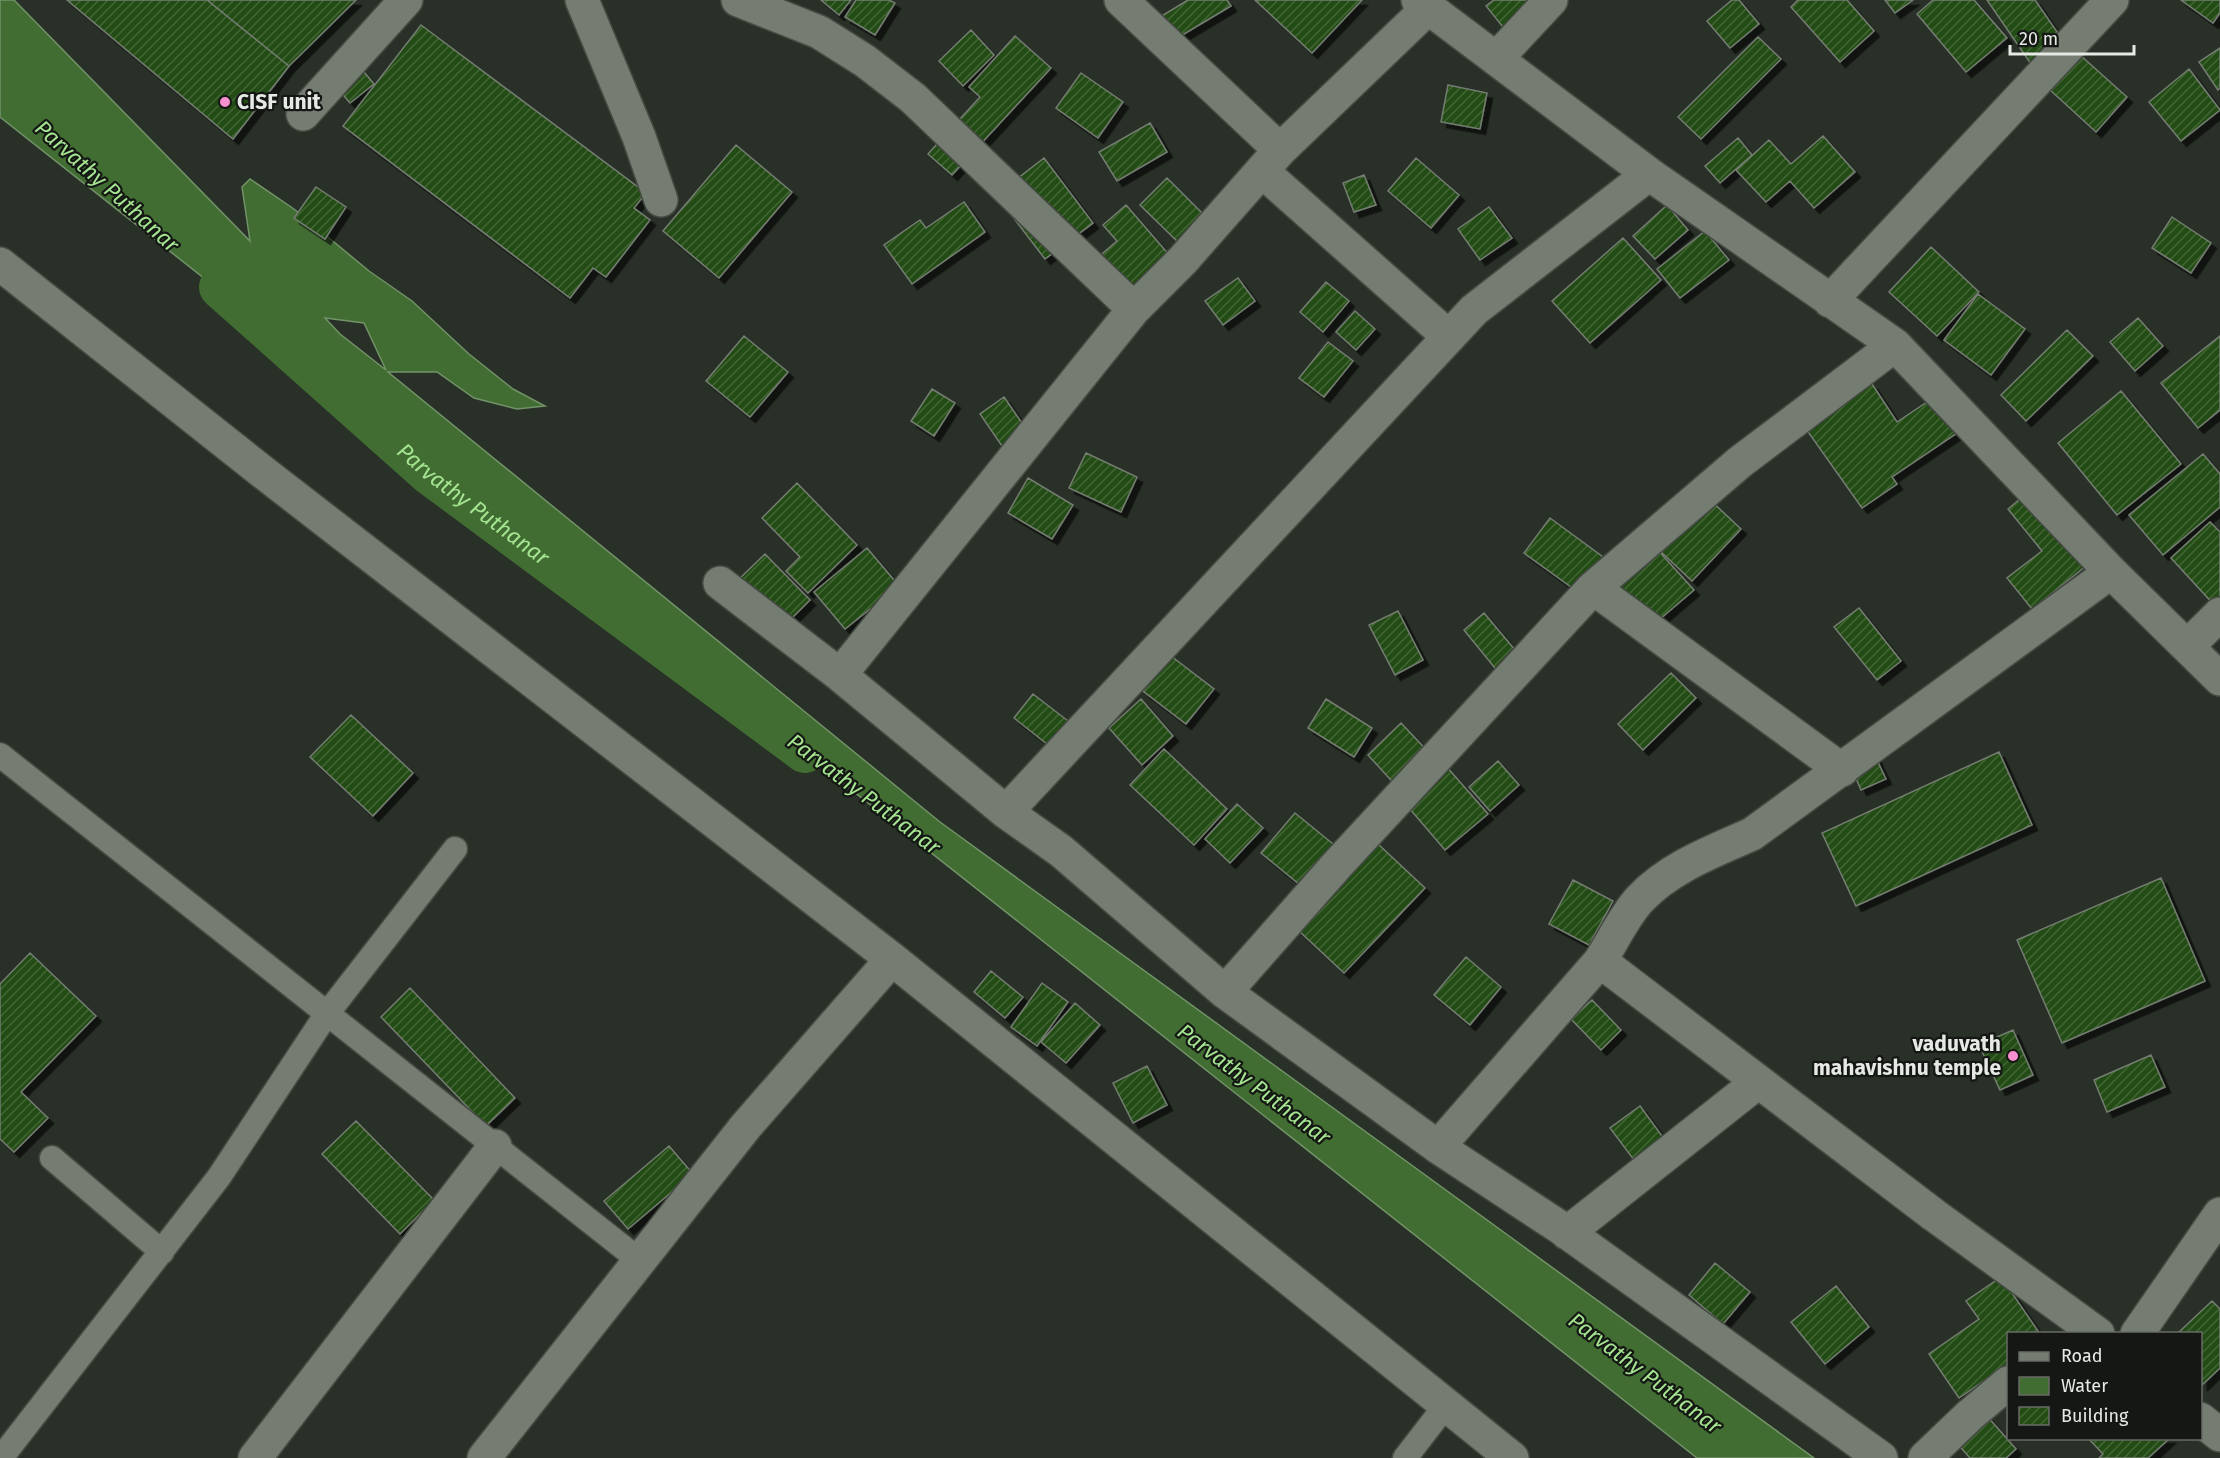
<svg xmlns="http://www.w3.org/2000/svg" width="2220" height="1458" font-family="'Fira Sans',sans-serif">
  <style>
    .water { fill: #416d33; stroke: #729268; stroke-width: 1.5; fill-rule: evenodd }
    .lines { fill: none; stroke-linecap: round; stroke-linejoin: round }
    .canal { stroke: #416d33; stroke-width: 44 }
    .building { fill: url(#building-hatch); stroke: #757d73; stroke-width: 1.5; filter: url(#shadow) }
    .service-casing { stroke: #454a43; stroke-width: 27 }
    .minor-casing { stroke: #454a43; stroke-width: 36 }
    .service { stroke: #757c72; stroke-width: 24 }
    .minor { stroke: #757c72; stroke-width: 33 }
    .poi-dot { fill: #f790ce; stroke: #141713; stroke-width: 2 }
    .labels { text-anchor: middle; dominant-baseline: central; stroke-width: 4.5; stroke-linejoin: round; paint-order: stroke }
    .poi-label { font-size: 21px; font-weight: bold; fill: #e6eae4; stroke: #141713; text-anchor: start }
    .water-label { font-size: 22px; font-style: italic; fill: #a5e591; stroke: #141713 }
  </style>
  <defs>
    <pattern id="building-hatch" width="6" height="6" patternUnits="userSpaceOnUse" patternTransform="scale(1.5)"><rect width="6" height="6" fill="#224c12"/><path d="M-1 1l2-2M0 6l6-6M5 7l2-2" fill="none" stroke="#426634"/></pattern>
    <filter id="shadow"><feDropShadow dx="5.5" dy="5.5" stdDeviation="0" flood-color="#0009"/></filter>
  </defs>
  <rect width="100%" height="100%" fill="#293027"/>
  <!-- water -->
  <path class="water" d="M0,0H14L250,241L242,187L250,179L294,209L369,271L412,301L469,354L513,389L545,406L517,409L474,398L437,372H388L940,822L1814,1458H1697L0,117ZM325,318L364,323L386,370L340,334Z"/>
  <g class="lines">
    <!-- canal -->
    <path class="canal" id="s1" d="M221,287L430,473L805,751"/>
  </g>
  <!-- building -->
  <path class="building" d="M67,0H207L289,66L233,139Z
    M207,0H356L289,66Z
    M821,0H851L839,15Z
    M856,0H889L895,3L875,35L845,17Z
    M1188,0H1227L1231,6L1174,40L1160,17Z
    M1255,0H1362L1312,53Z
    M1494,0H1547L1507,32L1486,6Z
    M1732,0H1739L1759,24L1730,48L1707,21Z
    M1798,0H1847L1874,31L1840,62L1791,7Z
    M1885,0H1913L1895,13Z
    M1933,0H1974L2007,38L1966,72L1917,14Z
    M1987,0H2035L2064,42L2031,64Z
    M2181,0H2220V13L2213,23Z
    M421,25L646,193L634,208L650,220L606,277L593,268L570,298L343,126Z
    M971,30L994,55L963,86L939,61Z
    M1015,36L1051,68L952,175L928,154L980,97L969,87Z
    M1758,37L1781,59L1701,139L1678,117Z
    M2220,48V88L2218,90L2199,62Z
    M2080,55L2127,97L2096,132L2049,89Z
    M359,66L374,84L350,103L335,85Z
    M2189,69L2220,110L2181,141L2149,102Z
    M1081,73L1123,102L1098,138L1056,108Z
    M1448,85L1487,93L1480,129L1441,122Z
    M1150,123L1167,152L1117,181L1099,152Z
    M1823,136L1855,172L1814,208L1790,181L1766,202L1736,170L1769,140L1791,164Z
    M1738,138L1752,155L1720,183L1705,166Z
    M736,145L792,192L719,278L663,231Z
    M1044,158L1093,223L1045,259L996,195Z
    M1416,158L1459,195L1431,228L1388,191Z
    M1364,175L1376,205L1354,212L1343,183Z
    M1167,178L1209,220L1182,246L1140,205Z
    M316,187L346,207L325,239L294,218Z
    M964,202L985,232L912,284L884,245L920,220L926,228Z
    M1126,205L1177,264L1118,314L1082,271L1117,241L1103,225Z
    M1667,205L1688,230L1655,259L1633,236Z
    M1489,207L1512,238L1480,260L1458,229Z
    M2172,217L2211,243L2191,273L2152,248Z
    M1705,231L1729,260L1680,298L1657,269Z
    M1623,238L1661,280L1590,343L1552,301Z
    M1931,247L1979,292L1937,336L1889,292Z
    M1238,278L1255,301L1223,325L1205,301Z
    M1326,282L1349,301L1323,332L1300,312Z
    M1978,294L2025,329L1991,375L1944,340Z
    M1355,311L1375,329L1356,350L1336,332Z
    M2138,318L2163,346L2135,371L2110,342Z
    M2067,330L2093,356L2026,421L2001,395Z
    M744,336L788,372L750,417L706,381Z
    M2220,336V410L2198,428L2161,383Z
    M1328,342L1353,361L1324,397L1299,378Z
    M1872,384L1897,422L1933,398L1957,433L1892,477L1897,484L1862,508L1806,429Z
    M932,389L955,403L934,436L911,421Z
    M2121,391L2181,464L2117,515L2058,443Z
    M1004,397L1026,429L1002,446L980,414Z
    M1086,453L1137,477L1121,512L1069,488Z
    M2203,454L2220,474V507L2163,555L2129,515Z
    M1028,478L1073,505L1052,539L1008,513Z
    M797,483L857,545L808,593L786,571L800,557L762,518Z
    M2028,492L2086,566L2032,609L2007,578L2042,551L2008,509Z
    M1707,497L1741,529L1692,581L1658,549Z
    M1550,518L1603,557L1578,592L1524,553Z
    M2210,522L2220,532V604L2217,608L2171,558Z
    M1655,547L1694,590L1653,625L1615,582Z
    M867,548L899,586L845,629L814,592Z
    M765,554L810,600L784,626L739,579Z
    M1859,608L1901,661L1877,680L1834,627Z
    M1398,611L1423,660L1395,675L1369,625Z
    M1484,613L1520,656L1499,673L1464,630Z
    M1171,656L1214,689L1186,724L1143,691Z
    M1671,673L1696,698L1643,750L1618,724Z
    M1033,694L1072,724L1052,748L1014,718Z
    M1141,699L1173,736L1142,765L1109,728Z
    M1326,699L1372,728L1354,757L1308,728Z
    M351,715L413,773L373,816L310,757Z
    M1401,723L1433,757L1399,789L1368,755Z
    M1164,749L1227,809L1194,845L1130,785Z
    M1999,752L2032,825L1856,906L1822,833Z
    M1875,756L1886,779L1861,790L1851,767Z
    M1498,761L1519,785L1490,811L1469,787Z
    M1446,766L1488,814L1445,850L1404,802Z
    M1237,804L1263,828L1230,863L1205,839Z
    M1295,813L1338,848L1305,889L1261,853Z
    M1378,844L1425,888L1344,973L1297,929Z
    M2161,878L2205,981L2062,1043L2017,940Z
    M1573,880L1613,901L1589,945L1549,924Z
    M30,953L96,1016L21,1092L48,1118L14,1152L0,1139V984Z
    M1466,957L1501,987L1470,1025L1434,995Z
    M991,971L1023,997L1005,1018L974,992Z
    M1042,983L1068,1002L1037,1046L1011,1027Z
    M410,988L515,1098L486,1126L381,1017Z
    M1592,1000L1621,1030L1601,1050L1571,1019Z
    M1075,1003L1100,1025L1066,1063L1041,1042Z
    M2013,1030L2033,1075L2000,1090L1979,1045Z
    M2151,1055L2165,1087L2107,1112L2094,1080Z
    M1147,1066L1167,1105L1133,1123L1113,1083Z
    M1640,1106L1670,1147L1640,1168L1610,1128Z
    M356,1121L434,1200L400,1234L322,1154Z
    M669,1146L693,1174L628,1229L604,1201Z
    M1715,1263L1750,1292L1723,1324L1689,1295Z
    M2001,1277L2040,1334H2008V1364L1959,1398L1929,1354L1979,1319L1966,1301Z
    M1836,1286L1869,1327L1825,1364L1791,1322Z
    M2212,1301L2220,1309V1368L2202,1385L2200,1334H2177Z
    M1986,1415L2016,1449L2006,1458H1970L1956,1442Z
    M2088,1438H2170L2148,1458H2099L2103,1454Z"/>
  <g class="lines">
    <!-- service casing -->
    <g class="service-casing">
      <path id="service" d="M0,755L639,1260
        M52,1158L162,1252
        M1,1458L219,1177L326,1015L455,849
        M1405,1458L1446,1405"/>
    </g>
    <!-- minor casing -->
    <g class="minor-casing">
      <path id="minor" d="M582,0L639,137L661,200
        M738,0L819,32L865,61L913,98L1134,309
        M1121,0L1280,150
        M1418,0L1649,174L1895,345L2111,572L2220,679
        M1496,59L1551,0
        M303,114L406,0
        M1262,171L1449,337
        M0,264L264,473L892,959L1512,1458
        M1830,301L2112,0
        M720,583L840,675L1006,812L1061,851L1225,992L1438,1147L1561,1228L1881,1458
        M1593,588L1842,770
        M2188,646L2220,614
        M840,675L1134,309L1183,260L1280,150L1428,8
        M1006,812L1474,310L1649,174
        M1225,992L1337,865L1593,588L1740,462L1895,345
        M1438,1147L1600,961
        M1567,1233L1758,1082
        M2098,1334L1934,1215L1600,961C1613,941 1624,916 1640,899C1670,867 1714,851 1752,834L2111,572
        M2137,1334L2220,1214
        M2200,1419L2220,1435
        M255,1458L495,1146
        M484,1458L746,1126L892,959
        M1925,1458L1970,1415L2008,1383"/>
    </g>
    <!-- service -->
    <use href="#service" class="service"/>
    <!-- minor -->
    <use href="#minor" class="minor"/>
  </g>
  <!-- markers -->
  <g class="poi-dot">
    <circle cx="225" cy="102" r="6"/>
    <circle cx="2013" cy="1056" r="6"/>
  </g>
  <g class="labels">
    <!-- poi labels -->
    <g class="poi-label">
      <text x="237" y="102">CISF unit</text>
      <text x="2001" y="1044" text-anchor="end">vaduvath<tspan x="2001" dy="24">mahavishnu temple</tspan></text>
    </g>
    <!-- water labels -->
    <g class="water-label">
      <text transform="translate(107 186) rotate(42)">Parvathy Puthanar</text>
      <text stroke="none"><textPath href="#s1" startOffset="333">Parvathy Puthanar</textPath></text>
      <text transform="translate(864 794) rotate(37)">Parvathy Puthanar</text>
      <text transform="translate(1254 1084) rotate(37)">Parvathy Puthanar</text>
      <text transform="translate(1645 1373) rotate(37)">Parvathy Puthanar</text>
    </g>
  </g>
  <!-- legend -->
  <rect x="2007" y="1332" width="195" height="108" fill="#141713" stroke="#686b67" stroke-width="1.5"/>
  <rect x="2019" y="1352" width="30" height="9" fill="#757c72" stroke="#686b67" stroke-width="1.5"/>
  <text x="2061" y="1362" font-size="18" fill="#e6eae4">Road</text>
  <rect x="2019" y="1377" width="30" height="18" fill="#416d33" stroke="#686b67" stroke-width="1.5"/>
  <text x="2061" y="1392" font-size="18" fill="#e6eae4">Water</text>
  <rect x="2019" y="1407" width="30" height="18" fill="url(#building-hatch)" stroke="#686b67" stroke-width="1.5"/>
  <text x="2061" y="1422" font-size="18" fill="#e6eae4">Building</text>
  <!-- scale -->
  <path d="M2010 45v9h124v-9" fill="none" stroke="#e6eae4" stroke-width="3"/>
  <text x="2019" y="45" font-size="18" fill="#e6eae4" stroke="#141713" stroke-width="4.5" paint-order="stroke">20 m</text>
</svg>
